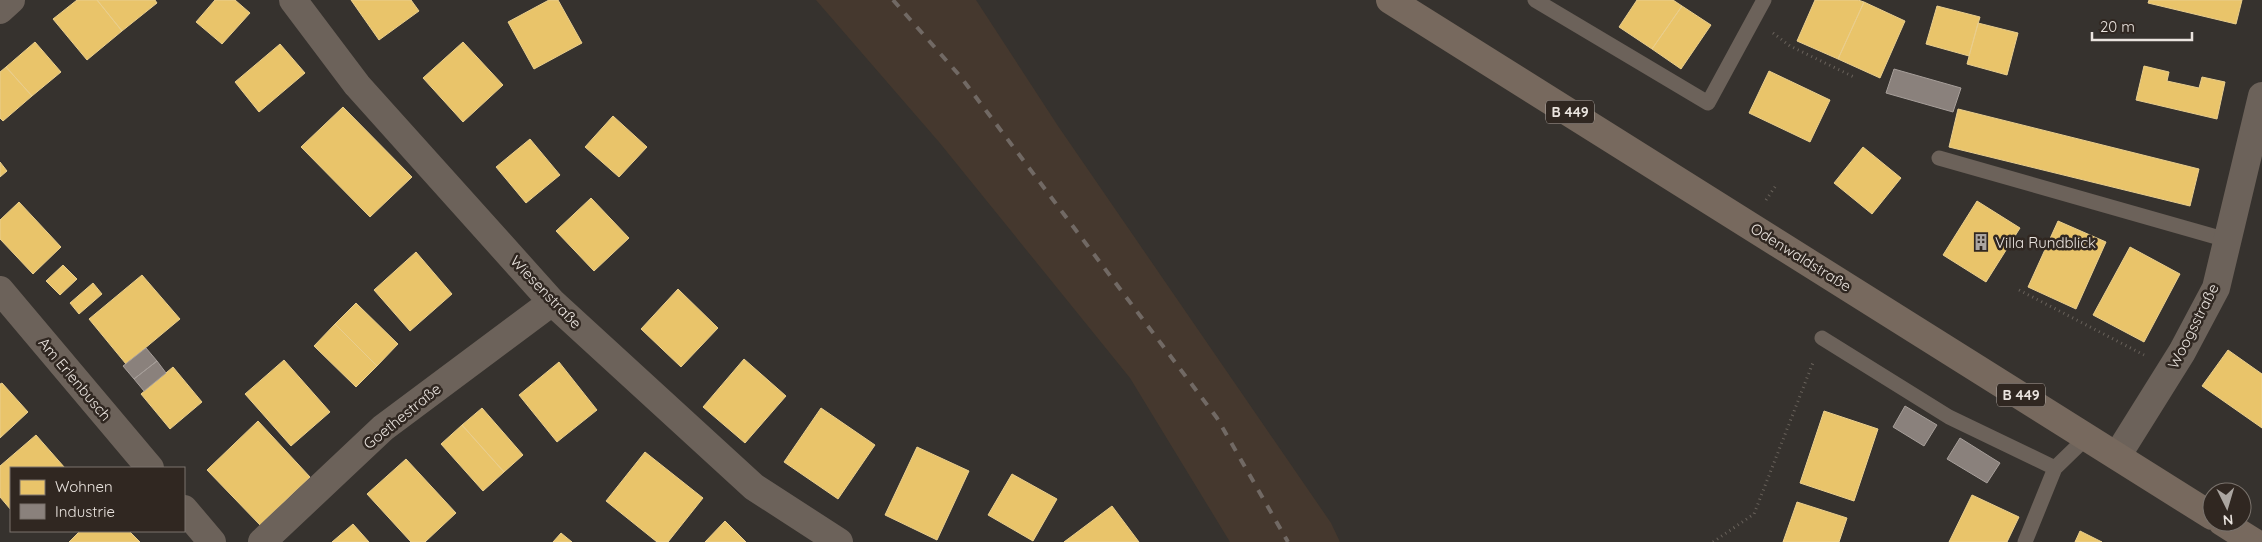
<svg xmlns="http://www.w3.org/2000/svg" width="2262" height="542" font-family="Quicksand,sans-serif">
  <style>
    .built { fill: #45382e }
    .homes { fill: #e9c46a; stroke: #e9ce8d }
    .industry { fill: #8a817c; stroke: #a79f9a }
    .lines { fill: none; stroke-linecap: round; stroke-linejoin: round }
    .path { stroke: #69625b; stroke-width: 3; stroke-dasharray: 1 4; stroke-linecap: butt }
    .lane { stroke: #6c625a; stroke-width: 15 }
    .street { stroke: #6c625a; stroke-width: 28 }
    .primary { stroke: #77695e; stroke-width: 28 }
    .rail { stroke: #716964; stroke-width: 4; stroke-dasharray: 9 9; stroke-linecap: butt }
    .labels { text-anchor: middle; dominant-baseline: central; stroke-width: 5; stroke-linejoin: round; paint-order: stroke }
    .shield { fill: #302721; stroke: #b2aba6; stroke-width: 1 }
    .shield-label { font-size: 14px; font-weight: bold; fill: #eae4df }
    .poi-label { font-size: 15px; fill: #eae4df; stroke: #302721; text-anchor: start }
    .street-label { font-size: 15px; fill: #eae4df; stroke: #302721 }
  </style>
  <rect width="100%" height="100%" fill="#36322e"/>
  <!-- built -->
  <path class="built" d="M816,0H976L1058,126L1331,523L1340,542H1230L1130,378L939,142Z"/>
  <!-- homes -->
  <path class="homes" d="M77,0H97L122,31L87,60L53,19Z
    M97,0H155L157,3L122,31Z
    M215,0H235L250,13L222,44L196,22Z
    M351,0H411L419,11L379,40Z
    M549,0H558L582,43L534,69L508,22Z
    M1637,0H1673L1682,6L1652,49L1619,27Z
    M1815,0H1858L1864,2L1838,59L1797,41Z
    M2149,0H2242L2236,24L2148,3Z
    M1864,2L1905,21L1880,78L1838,59Z
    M1682,6L1711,25L1681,69L1652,49Z
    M1937,6L1980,17L1969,56L1926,44Z
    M1978,23L2018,33L2007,75L1967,64Z
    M35,42L61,72L32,96L6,67Z
    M463,42L503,85L463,122L423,78Z
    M280,44L305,73L259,112L235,82Z
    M2144,66L2169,72L2167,81L2199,88L2202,77L2225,82L2217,119L2136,100Z
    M6,67L32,96L3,121L0,118V72Z
    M1769,71L1830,100L1810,142L1749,113Z
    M343,107L412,177L370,217L301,147Z
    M1958,109L2199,169L2190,206L1949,147Z
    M613,116L647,147L619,177L585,147Z
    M530,139L560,175L526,203L496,167Z
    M1863,147L1901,178L1872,214L1834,183Z
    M0,162L7,171L0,177Z
    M591,198L629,238L594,271L556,231Z
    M1977,201L2020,228L1986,282L1943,255Z
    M19,202L61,247L33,274L0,239V220Z
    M2058,221L2106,242L2076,309L2028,287Z
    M2130,247L2180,274L2144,342L2093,315Z
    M416,252L452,294L410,331L374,290Z
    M63,265L77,279L60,295L46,281Z
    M142,275L180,319L126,364L89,319Z
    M93,283L102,294L79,314L70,303Z
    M678,289L718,328L681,367L641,329Z
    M356,303L398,344L377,366L335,324Z
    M335,324L377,366L356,387L314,346Z
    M2228,350L2262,374V428L2202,386Z
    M744,359L786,396L745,443L703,407Z
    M284,360L330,412L291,446L245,394Z
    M559,362L597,410L557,442L519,395Z
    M173,367L202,402L170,429L141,394Z
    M2,383L28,412L0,438V384Z
    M482,408L523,455L504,472L462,425Z
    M821,408L875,445L838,499L784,462Z
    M1824,411L1878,429L1854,501L1800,483Z
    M258,421L310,477L260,525L207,470Z
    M462,425L504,472L483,491L441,444Z
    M36,435L65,468H11V510L0,497V466Z
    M917,447L969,471L937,540L885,515Z
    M645,452L703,498L668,542H657L606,501Z
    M406,459L456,513L425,542H411L367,494Z
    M1012,474L1057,499L1033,541L988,515Z
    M1972,495L2019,517L2007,542H1949Z
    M1797,502L1847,518L1839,542H1783Z
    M1112,506L1139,542H1064Z
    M725,521L746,542H705Z
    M353,524L369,542H332Z
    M80,531H129L140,542H69Z
    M2080,531L2102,542H2075Z
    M561,533L572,542H553Z"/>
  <!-- industry -->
  <path class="industry" d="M1894,69L1961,88L1953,112L1886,93Z
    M146,348L157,361L134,379L123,366Z
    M157,361L166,373L144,391L134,379Z
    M1905,406L1937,425L1924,446L1893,427Z
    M1960,438L2000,463L1987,483L1947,459Z"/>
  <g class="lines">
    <!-- path -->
    <path class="path" d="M1773,33L1790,46L1856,78
      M1766,200L1777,184
      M2019,290L2144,355
      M1713,542L1754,514L1814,360"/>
    <!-- lane -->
    <path class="lane" d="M1535,0L1708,103L1764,0
      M1939,158L2227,240
      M1822,338L1949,417L2055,468
      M2025,542L2055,468L2087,437"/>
    <!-- street -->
    <path class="street" d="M293,0L357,85L552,302L754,487L839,542
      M0,10L11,0
      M0,290L150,468
      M2117,456L2182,352L2216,288L2262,96
      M184,509L212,542
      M262,542L383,428L552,302"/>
    <!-- primary -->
    <path class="primary" d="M1390,0L2212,516
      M2222,522L2254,542"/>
    <!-- rail -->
    <path class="rail" d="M893,0L960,76L1217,418L1288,542"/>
  </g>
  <!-- icons -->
  <defs>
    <g id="building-bare" transform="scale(1.35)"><path d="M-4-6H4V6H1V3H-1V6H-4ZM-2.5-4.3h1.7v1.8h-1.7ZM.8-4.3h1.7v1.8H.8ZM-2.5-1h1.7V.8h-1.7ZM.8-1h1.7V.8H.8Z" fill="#aba6a1" stroke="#302721" stroke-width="2.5" paint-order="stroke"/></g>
  </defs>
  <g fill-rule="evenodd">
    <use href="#building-bare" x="1981" y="242"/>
  </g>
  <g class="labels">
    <!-- shield labels -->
    <g class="shield">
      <rect x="1546" y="100.5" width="48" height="23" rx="4"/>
      <rect x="1997" y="383.5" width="48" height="23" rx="4"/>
    </g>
    <g class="shield-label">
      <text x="1570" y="112">B 449</text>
      <text x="2021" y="395">B 449</text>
    </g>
    <!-- poi labels -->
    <g class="poi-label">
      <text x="1995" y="242">Villa Rundblick</text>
    </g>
    <!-- street labels -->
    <g class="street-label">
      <text transform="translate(1801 257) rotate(32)">Odenwaldstraße</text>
      <text transform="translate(546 292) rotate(46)">Wiesenstraße</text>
      <text transform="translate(2193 326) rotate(-63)">Woogsstraße</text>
      <text transform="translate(75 379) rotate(50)">Am Erlenbusch</text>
      <text transform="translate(402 416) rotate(-39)">Goethestraße</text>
    </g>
  </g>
  <!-- legend -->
  <rect x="10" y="467" width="175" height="65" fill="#302721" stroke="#7a736d"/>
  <rect x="20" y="480" width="25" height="15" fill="#e9c46a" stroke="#7a736d"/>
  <text x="55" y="492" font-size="15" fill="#eae4df">Wohnen</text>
  <rect x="20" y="504" width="25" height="15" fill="#8a817c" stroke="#7a736d"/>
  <text x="55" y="517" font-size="15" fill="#eae4df">Industrie</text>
  <!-- north arrow -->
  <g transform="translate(2227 507) rotate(175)"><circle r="24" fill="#302721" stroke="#7a736d"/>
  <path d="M0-4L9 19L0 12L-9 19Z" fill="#aba6a1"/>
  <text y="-8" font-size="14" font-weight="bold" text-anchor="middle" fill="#eae4df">N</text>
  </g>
  <!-- scale -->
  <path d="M2092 32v8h100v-8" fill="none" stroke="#eae4df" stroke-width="2.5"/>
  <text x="2100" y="32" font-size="15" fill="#eae4df" stroke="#302721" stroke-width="4" paint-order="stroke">20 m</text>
</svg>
